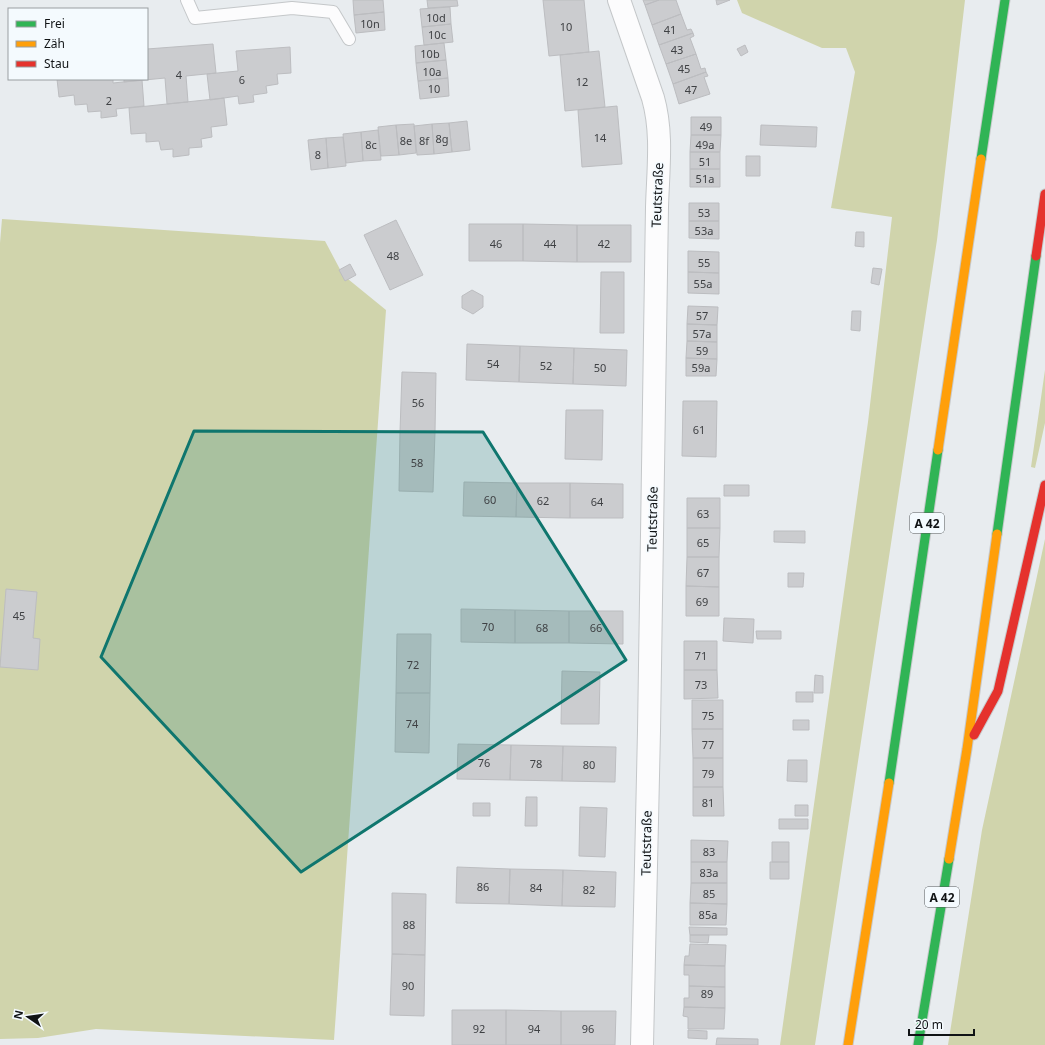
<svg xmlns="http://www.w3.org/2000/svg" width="1045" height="1045" font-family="'Noto Sans',sans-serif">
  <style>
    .green { fill: #d0d4ac }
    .building { fill: #cbcccf; stroke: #bcbdc0 }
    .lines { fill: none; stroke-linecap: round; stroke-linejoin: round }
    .lane-casing { stroke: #c4c7c9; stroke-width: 14 }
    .street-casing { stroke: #c4c7c9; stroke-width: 24 }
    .fast-casing { stroke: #c7c9cb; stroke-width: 11 }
    .slow-casing { stroke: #c7c9cb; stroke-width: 11 }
    .jam-casing { stroke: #c7c9cb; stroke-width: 11 }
    .lane { stroke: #fcfcfd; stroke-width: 12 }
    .street { stroke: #fcfcfd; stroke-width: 22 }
    .fast { stroke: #30b455; stroke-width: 9 }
    .slow { stroke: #ff9f0a; stroke-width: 9 }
    .jam { stroke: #e5322d; stroke-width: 9 }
    .marked { fill: #0f766e; fill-opacity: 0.2; stroke: #0f766e; stroke-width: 3; stroke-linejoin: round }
    .labels { text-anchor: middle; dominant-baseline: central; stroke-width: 3; stroke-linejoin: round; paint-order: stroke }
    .number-label { font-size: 11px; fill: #3f4144 }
    .shield { fill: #f4fafe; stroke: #54585b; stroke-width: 1 }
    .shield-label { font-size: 12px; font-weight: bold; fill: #101315 }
    .street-label { font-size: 13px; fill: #101315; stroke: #f4fafe }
  </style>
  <rect width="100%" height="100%" fill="#e8ecef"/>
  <!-- green -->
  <path class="green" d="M737,0H965L937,240L815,1045H780L868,422L892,217L831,208L855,72L846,48H822L742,13Z
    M2,219L325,241L343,275L386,310L334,1040L96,1029L38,1038L0,1039V243Z
    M1045,370V423L1035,468L1031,467Z
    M1045,539V1045H948L982,830Z"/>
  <!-- building -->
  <path class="building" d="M353,0H383L384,12L354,15Z
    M427,0H457L458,6L428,8Z
    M543,0H584L589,52L549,56Z
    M643,0H659L645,5Z
    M659,0H676L681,14L652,25L645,5Z
    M716,0H730L717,5Z
    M450,7L451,24L422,27L420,9Z
    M384,12L385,30L356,33L354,15Z
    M681,14L687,30L691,29L693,33L659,45L652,25Z
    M451,24L453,42L424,45L422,27Z
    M693,33L694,36L690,38L696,54L666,64L659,45Z
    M444,43L446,60L416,63L415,46Z
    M213,44L216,73L186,76L188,102L167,104L165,78L124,82V79H147V49Z
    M745,45L748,52L741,56L737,49Z
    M290,47L291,73L277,74L278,84L266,86L267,93L253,95L254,102L239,104L238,96L210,100L207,74L238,71L236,51Z
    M599,51L605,107L565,111L560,55Z
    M696,54L701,69L705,68L706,72L673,84L666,64Z
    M446,60L448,78L418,81L416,63Z
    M706,72L708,76L704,77L710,94L679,104L673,84Z
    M448,78L449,96L420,99L418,81Z
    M57,79H113V83L142,80L144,106L116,109L117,116L101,118V111L88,112L87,104L75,105L74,95L59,97Z
    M224,98L227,125L211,127L212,137L201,139L202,147L189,148V155L173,157V149L161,150L159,141L146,142V133L131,134L129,108Z
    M617,106L622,164L582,167L578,110Z
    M691,117H721V135H691Z
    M467,121L470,150L452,152L449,123Z
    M449,123L452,152L434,154L432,124Z
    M414,124L416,153L399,155L396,125Z
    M432,124L434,154L417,155L414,126Z
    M396,125L399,155L381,156L378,127Z
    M761,125L817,127L816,147L760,145Z
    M378,130L381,160L363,161L361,132Z
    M361,132L363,161L346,163L343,134Z
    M691,135H721L720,152H690Z
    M343,137L346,166L328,168L326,138Z
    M326,138L328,168L311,170L308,140Z
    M690,152H720V169H690Z
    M746,156H760V176H746Z
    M690,169H720V187H690Z
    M689,203H719V221H689Z
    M396,220L423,275L390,290L364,235Z
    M689,221H719V239L689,238Z
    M469,224H523V261H469Z
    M523,224L577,225V262L523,261Z
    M577,225H631V262H577Z
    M856,232H864V247L855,246Z
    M688,251L719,252V273L688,272Z
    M350,264L356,275L345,281L339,270Z
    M873,268L882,269L879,285L871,283Z
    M601,272H624V333H600Z
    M688,272L719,273V294L688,293Z
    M472,290L483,296V307L473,314L462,308V296Z
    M688,306L718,307L717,325L687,324Z
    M852,311H861L860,331L851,330Z
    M687,324L717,325V342L687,341Z
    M687,341L717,342V359L686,358Z
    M467,344L520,346L519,382L466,380Z
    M520,346L574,348L573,384L519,382Z
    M574,348L627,350L626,386L573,384Z
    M686,358L717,359L716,376H686Z
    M402,372L436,373L435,432H400Z
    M683,401H717L716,457L682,456Z
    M566,410H603L602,460L565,459Z
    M400,432H435L433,492L399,491Z
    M464,482L517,483L516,517L463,516Z
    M517,483H570V518L516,517Z
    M570,483L623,484V518H570Z
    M724,485H749V496H724Z
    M687,498H720V528H687Z
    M687,528H720L719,557H687Z
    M774,531H805V543L774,542Z
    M687,557H719V587L686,586Z
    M788,573H804L803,587H788Z
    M686,586L719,587V616H686Z
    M6,589L37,592L33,638L40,639L38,670L0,667Z
    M461,609L515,610V643L461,642Z
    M515,610L569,611V643H515Z
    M569,611H623V644L569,643Z
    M724,618L754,619L753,643L723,641Z
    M756,631H781V639H757Z
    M397,634H431L430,693H396Z
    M684,641H717V670H684Z
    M684,670H717L718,698L684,699Z
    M562,671L600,672L599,724H561Z
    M815,675L823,676V693H814Z
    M796,692H813V702H796Z
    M396,693H430L429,753L395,752Z
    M692,700H723V729H692Z
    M793,720H809V730H793Z
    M692,729H723V758H693Z
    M458,744L511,745L510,780L457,779Z
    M511,745L563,746L562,781L510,780Z
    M563,746L616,747L615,782L562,781Z
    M693,758H723V787H693Z
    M788,760H807V782L787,781Z
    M693,787H723L724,816H693Z
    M526,797H537V826H525Z
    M473,803H490V816H473Z
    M795,805H808V816H795Z
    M580,807L607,808L605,857L579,856Z
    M779,819H808V829H779Z
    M691,840L728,841L727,862H691Z
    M772,842H789V862H772Z
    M691,862H727V883H691Z
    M770,862H789V879H770Z
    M457,867L510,869L509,904L456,903Z
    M510,869L563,870L562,906L509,904Z
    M563,870L616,872L615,907L562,906Z
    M691,883H727V904L690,903Z
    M392,893L426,894L425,955L392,954Z
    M690,903L727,904L726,925H690Z
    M689,927L727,928V935H690Z
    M690,935H709L708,943L690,942Z
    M690,944L726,945L725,966L684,965L685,956H689Z
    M392,954L425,955L424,1016L390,1015Z
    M684,965L725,966V987L689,986V975H684Z
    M689,986L725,987V1008L684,1007V998H689Z
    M684,1007L725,1008L724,1029H688V1017L683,1016Z
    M452,1010H506V1045H452Z
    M506,1010L561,1011V1045H506Z
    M561,1011H616L615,1045H561Z
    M688,1030L707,1031V1039L688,1038Z
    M717,1038L758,1039V1045H716Z"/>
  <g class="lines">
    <!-- lane casing -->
    <g class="lane-casing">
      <path id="lane" d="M187,0L195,18L292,8L333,12L349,39"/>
    </g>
    <!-- street casing -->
    <g class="street-casing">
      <path id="street" d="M619,0L653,98C663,133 658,171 657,207L649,731L642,1045"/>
    </g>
    <!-- fast casing -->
    <g class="fast-casing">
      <path id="fast" d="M981,159L1005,0
        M997,534L1036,256
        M889,783L938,450
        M918,1045L949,859"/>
    </g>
    <!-- slow casing -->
    <g class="slow-casing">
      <path id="slow" d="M938,450L981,159
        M949,859L967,749L997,534
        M848,1045L889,783"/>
    </g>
    <!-- jam casing -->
    <g class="jam-casing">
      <path id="jam" d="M1036,256L1045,194
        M974,735L998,691L1045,485"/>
    </g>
    <!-- lane -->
    <use href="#lane" class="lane"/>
    <!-- street -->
    <use href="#street" class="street"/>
    <!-- fast -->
    <use href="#fast" class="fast"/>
    <!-- slow -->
    <use href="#slow" class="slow"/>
    <!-- jam -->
    <use href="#jam" class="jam"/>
  </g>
  <!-- marked area -->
  <path class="marked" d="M194,431L483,432L626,660L301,872L101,657Z"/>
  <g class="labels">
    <!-- number labels -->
    <g class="number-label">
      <text x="436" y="17">10d</text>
      <text x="370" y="23">10n</text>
      <text x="566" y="26">10</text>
      <text x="670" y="29">41</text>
      <text x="437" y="34">10c</text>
      <text x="677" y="49">43</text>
      <text x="430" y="53">10b</text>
      <text x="684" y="68">45</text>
      <text x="432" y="71">10a</text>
      <text x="179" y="74">4</text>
      <text x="242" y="79">6</text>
      <text x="582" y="81">12</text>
      <text x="434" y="88">10</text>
      <text x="691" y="89">47</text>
      <text x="109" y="100">2</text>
      <text x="706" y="126">49</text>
      <text x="600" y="137">14</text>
      <text x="442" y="138">8g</text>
      <text x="406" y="140">8e</text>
      <text x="424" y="140">8f</text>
      <text x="371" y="144">8c</text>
      <text x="705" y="144">49a</text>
      <text x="318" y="154">8</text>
      <text x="705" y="161">51</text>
      <text x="705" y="178">51a</text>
      <text x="704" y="212">53</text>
      <text x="704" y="230">53a</text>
      <text x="496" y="243">46</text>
      <text x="550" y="243">44</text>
      <text x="604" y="243">42</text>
      <text x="393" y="255">48</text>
      <text x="704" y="262">55</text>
      <text x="703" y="283">55a</text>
      <text x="702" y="315">57</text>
      <text x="702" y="333">57a</text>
      <text x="702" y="350">59</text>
      <text x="493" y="363">54</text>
      <text x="546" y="365">52</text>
      <text x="600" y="367">50</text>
      <text x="701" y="367">59a</text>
      <text x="418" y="402">56</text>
      <text x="699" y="429">61</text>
      <text x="417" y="462">58</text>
      <text x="490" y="499">60</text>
      <text x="543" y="500">62</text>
      <text x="597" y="501">64</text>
      <text x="703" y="513">63</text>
      <text x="703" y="542">65</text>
      <text x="703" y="572">67</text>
      <text x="702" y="601">69</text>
      <text x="19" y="615">45</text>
      <text x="488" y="626">70</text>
      <text x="542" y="627">68</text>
      <text x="596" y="627">66</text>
      <text x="701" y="655">71</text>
      <text x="413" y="664">72</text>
      <text x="701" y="684">73</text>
      <text x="708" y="715">75</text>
      <text x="412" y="723">74</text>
      <text x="708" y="744">77</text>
      <text x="484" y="762">76</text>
      <text x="536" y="763">78</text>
      <text x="589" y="764">80</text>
      <text x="708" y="773">79</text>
      <text x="708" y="802">81</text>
      <text x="709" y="851">83</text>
      <text x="709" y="872">83a</text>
      <text x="483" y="886">86</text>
      <text x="536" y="887">84</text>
      <text x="589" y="889">82</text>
      <text x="709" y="893">85</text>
      <text x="708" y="914">85a</text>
      <text x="409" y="924">88</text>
      <text x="408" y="985">90</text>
      <text x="707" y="993">89</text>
      <text x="479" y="1028">92</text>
      <text x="534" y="1028">94</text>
      <text x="588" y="1028">96</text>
    </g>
    <!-- shield labels -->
    <g class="shield">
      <rect x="910" y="513" width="34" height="20" rx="3"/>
      <rect x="925" y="887" width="34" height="20" rx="3"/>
    </g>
    <g class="shield-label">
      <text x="927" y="523">A 42</text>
      <text x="942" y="897">A 42</text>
    </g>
    <!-- street labels -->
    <g class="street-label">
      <text transform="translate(657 195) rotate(-88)">Teutstraße</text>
      <text transform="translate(652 519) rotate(-89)">Teutstraße</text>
      <text transform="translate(646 843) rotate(-89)">Teutstraße</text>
    </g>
  </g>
  <!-- legend -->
  <rect x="8" y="8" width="140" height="72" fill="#f4fafe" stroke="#999ea1"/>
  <rect x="16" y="21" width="20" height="6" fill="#30b455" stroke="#999ea1"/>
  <text x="44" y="28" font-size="12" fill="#101315">Frei</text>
  <rect x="16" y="41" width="20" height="6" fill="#ff9f0a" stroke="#999ea1"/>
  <text x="44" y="48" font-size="12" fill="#101315">Zäh</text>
  <rect x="16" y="61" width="20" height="6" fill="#e5322d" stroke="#999ea1"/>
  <text x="44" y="68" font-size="12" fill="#101315">Stau</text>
  <!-- north arrow -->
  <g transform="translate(28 1017) rotate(283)" stroke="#f4fafe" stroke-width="3" paint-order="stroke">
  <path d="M0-3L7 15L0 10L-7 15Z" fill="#101315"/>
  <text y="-6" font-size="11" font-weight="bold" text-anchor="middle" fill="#101315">N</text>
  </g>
  <!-- scale -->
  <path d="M909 1029v6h65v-6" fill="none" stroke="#101315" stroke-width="2"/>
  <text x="915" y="1029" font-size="12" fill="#101315" stroke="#f4fafe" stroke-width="3" paint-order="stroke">20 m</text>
</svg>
